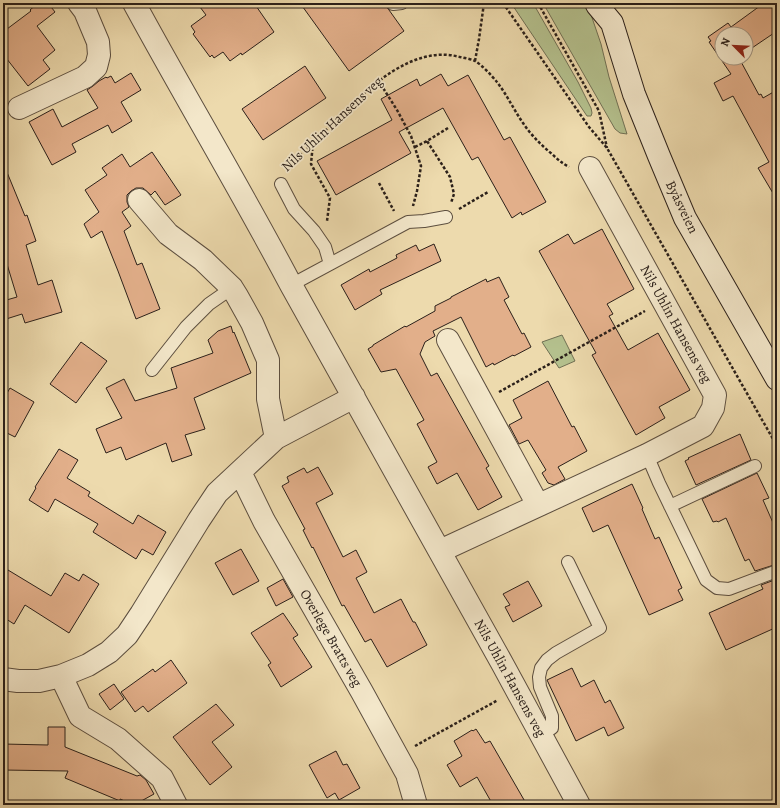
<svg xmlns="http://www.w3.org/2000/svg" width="780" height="808" font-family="Alegreya,serif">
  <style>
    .green { fill: #b4c08d; stroke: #707054 }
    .building { fill: #e2af8a; stroke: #2b201a }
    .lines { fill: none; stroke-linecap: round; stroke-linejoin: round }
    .lane-casing { stroke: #5c4e3f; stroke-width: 14 }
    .street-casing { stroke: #5c4e3f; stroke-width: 24 }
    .secondary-casing { stroke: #2b201a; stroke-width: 24 }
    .path { stroke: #2b201a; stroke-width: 2.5; stroke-dasharray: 3 2; stroke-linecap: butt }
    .lane { stroke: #f3e7ca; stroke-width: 12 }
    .street { stroke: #f3e7ca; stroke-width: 22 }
    .secondary { stroke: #f3e7ca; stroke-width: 22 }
    .labels { text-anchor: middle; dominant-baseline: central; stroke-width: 3.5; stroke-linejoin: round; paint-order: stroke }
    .street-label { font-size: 14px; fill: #2b201a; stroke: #f3e7ca }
  </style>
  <rect width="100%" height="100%" fill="#eddaad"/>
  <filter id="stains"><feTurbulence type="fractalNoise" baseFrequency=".005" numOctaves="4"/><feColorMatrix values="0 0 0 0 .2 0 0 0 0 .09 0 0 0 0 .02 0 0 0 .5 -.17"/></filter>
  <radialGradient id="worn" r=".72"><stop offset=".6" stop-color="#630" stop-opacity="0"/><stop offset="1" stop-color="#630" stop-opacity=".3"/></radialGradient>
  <!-- green -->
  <path class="green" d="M511,3H533L578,82L591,108L592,113L591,116H587Z
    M543,3H587L601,44L609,77L627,134L620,133L615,129Z
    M562,335L575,361L559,368L542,342Z"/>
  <!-- building -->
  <path class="building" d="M38,3H48L55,12L37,26L55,50L43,60L50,69L28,86L3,54V32L31,11L30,10Z
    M197,3H254L274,32L242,55L241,53L230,61L223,52L214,58L212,55L210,57L193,34L195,32L191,26L206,15Z
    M300,3H384L404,31L349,71Z
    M764,3H777V31L746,52V34H722V58H739L759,95L761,94L763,98L777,90V200L758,168L769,162L733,96L723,101L714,83L731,74L709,42L711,41L708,37L728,23L731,27Z
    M305,66L326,98L263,140L242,109Z
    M131,73L141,90L121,102L132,121L112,133L108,125L72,144L76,152L52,165L29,122L53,109L62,127L98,108L87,90L93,86L99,81L106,77L107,78L111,76L115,83Z
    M441,74L448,86L468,75L504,140L510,137L546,202L522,215L521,212L512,218L478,157L472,160L443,108L399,132L411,153L336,195L317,161L392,120L381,99L417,79L420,86Z
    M152,152L181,195L165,205L155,191L151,195L143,188H136L131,191L127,195V202L129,207L122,212L131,226L124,231L137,265L142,263L160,309L136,319L118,271L102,231L91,238L84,224L99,212L85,190L107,175L102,168L122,154L130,167Z
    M3,165H4L25,216L27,215L36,241L26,245L38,285L52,280L62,312L25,323L22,314L3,320V301L17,297L3,251Z
    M602,229L634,289L607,304L613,314L609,316L628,350L658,333L690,390L659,407L665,418L636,435L592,355L596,353L539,251L568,234L574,244Z
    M434,244L441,261L380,290L382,294L355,310L341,285L369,269L370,272L397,258L396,255L416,245L419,251Z
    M499,277L509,297L504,300L522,334L524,333L531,347L514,356L513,355L494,365L493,363L486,367L461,317L433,331L435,336L425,342L420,354L431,376L437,373L489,466L486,468L502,497L478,510L457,473L437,484L428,467L437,462L417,424L424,420L396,369L381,372L368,349L373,346V345L405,326L406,327L435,311V306L451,298V297L486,279L487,282Z
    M231,326L233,333L234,332L251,373L194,398L205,429L185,435L192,455L172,462L166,443L126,460L121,447L106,453L96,429L122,418L106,388L124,379L135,401L177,388L171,368L213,353L208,340L218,331Z
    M81,342L107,361L76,403L50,384Z
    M548,381L572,427L574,426L587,451L558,467L565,479L554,485L548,483L542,473L546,470L528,440L519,444L509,425L522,418L513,400Z
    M10,388L34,402L15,437L3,431V400Z
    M740,434L751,460L696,485L685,461L689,459L688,458Z
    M59,449L78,460L67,478L90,492L88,496L133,524L138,515L166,532L153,555L142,549L136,559L93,532L98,524L55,499L48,512L29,500L36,488L35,487Z
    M318,467L333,494L316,503L343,557L356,550L367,572L356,578L374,613L401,599L413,622H415L427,645L387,667L371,639L365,642L344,605L342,606L313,547L312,548L303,530L305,529L282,486L289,482L287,477L304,468L307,473Z
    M757,473L769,498L763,500L777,532V564L755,571L749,559L745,561L726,518L718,522L717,521L713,522L702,499Z
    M632,484L643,508L642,509L655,539L659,537L682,588L678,590L683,600L649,615L608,525L593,532L582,508Z
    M241,549L259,581L233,595L215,563Z
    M8,570L51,596L65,573L79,581L83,574L99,584L69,633L25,605L14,624L3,617V580Z
    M283,579L293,597L276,606L267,588Z
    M777,579V627L726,650L709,613L763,589L761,585Z
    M528,581L542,606L513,622L505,607L510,605L503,594Z
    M283,613L298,635L293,638L312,667L281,687L268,665L271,663L251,633Z
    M171,660L187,683L148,712L143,706L135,712L121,692L153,669L155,672Z
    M572,668L581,687L594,680L605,703L610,700L624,728L608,736L604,727L576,741L547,680Z
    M114,684L124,699L110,710L99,694Z
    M216,704L234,725L212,742L232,767L210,785L173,737Z
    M48,727H65V747L137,776L140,775L146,780L154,794L134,805L120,799V801L65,778L68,771L3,770V744L48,745Z
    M476,729L485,743L490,741L527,805H493L477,777L460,787L447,765L462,756L454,741L472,730L473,731Z
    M336,751L343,765L347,764L360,788L339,800L335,793L327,798L309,765Z"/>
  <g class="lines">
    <!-- lane casing -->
    <g class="lane-casing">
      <path id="lane" d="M392,3L393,4L402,3
        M281,184L294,209L314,231L325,247L330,264
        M291,285L408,222L424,221L446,217
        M152,370L186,327L209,304L232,288
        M647,455L659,483L706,580L717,588L729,589L777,571
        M670,506L755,466
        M541,735L552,728V716L540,687L539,677L541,668L547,660L556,653L600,628L568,562"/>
    </g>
    <!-- street casing -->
    <g class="street-casing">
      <path id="street" d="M134,3C185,97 241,190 291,285L503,665L579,805
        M19,108L85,77L96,67L99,55L98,42L85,11L79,3
        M139,200L168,234L203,260L232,288L237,296L252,323L268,360V399L276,438
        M448,340L538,505
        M240,472L264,521L362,692L407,774L416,805
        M440,551L647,455L703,426L713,408L715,395L590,168
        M61,676L80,716L118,739L162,778L176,805
        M3,679L18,681H39L61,676L88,665L109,652L127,635L141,614L199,520L217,493L276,438L354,397"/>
    </g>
    <!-- secondary casing -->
    <g class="secondary-casing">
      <path id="secondary" d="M597,3V5L612,23L634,94L659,156L685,218L777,379"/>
    </g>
    <!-- path -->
    <path class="path" d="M503,3L589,127L607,148L777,446
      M538,3L599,111L607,148
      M475,61L479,39L484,3
      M378,80L397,110L411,136L421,166L417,191L413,206
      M448,128L427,141L450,177L454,194L451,203
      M313,143L311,164L330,198L327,221
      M415,147L427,141
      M285,169L291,164C305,150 320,136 334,122C366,90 411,44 460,57C465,58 471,59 475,61C482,65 492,76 497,82C507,95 514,110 523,123C531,135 541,145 552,154C557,159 562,163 569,167
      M379,183L394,211
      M459,209L488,192
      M499,392L645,311
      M415,746L498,700"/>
    <!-- lane -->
    <use href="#lane" class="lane"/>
    <!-- street -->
    <use href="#street" class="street"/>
    <!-- secondary -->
    <use href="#secondary" class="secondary"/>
  </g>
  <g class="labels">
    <!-- street labels -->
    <g class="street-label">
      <text transform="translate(332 124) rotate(-43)">Nils Uhlin Hansens veg</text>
      <text transform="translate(682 207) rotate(64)">Byåsveien</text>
      <text transform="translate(676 324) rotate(61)">Nils Uhlin Hansens veg</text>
      <text transform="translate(331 638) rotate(60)">Overlege Bratts veg</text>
      <text transform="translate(510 678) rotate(61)">Nils Uhlin Hansens veg</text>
    </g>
  </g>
  <!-- margin -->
  <rect width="780" height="808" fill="none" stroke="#eddaad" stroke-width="16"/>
  <rect x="4" y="4" width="772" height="800" fill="none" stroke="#2b201a" stroke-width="2"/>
  <rect x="8" y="8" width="764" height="792" fill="none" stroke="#2b201a"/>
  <!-- north arrow -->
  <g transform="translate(734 46) rotate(294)"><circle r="19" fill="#f3e7ca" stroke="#a39784"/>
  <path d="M0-3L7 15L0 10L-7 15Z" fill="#8f2418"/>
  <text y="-6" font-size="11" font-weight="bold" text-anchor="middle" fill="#2b201a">N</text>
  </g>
  <rect width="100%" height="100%" filter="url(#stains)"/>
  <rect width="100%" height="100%" fill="url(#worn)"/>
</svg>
